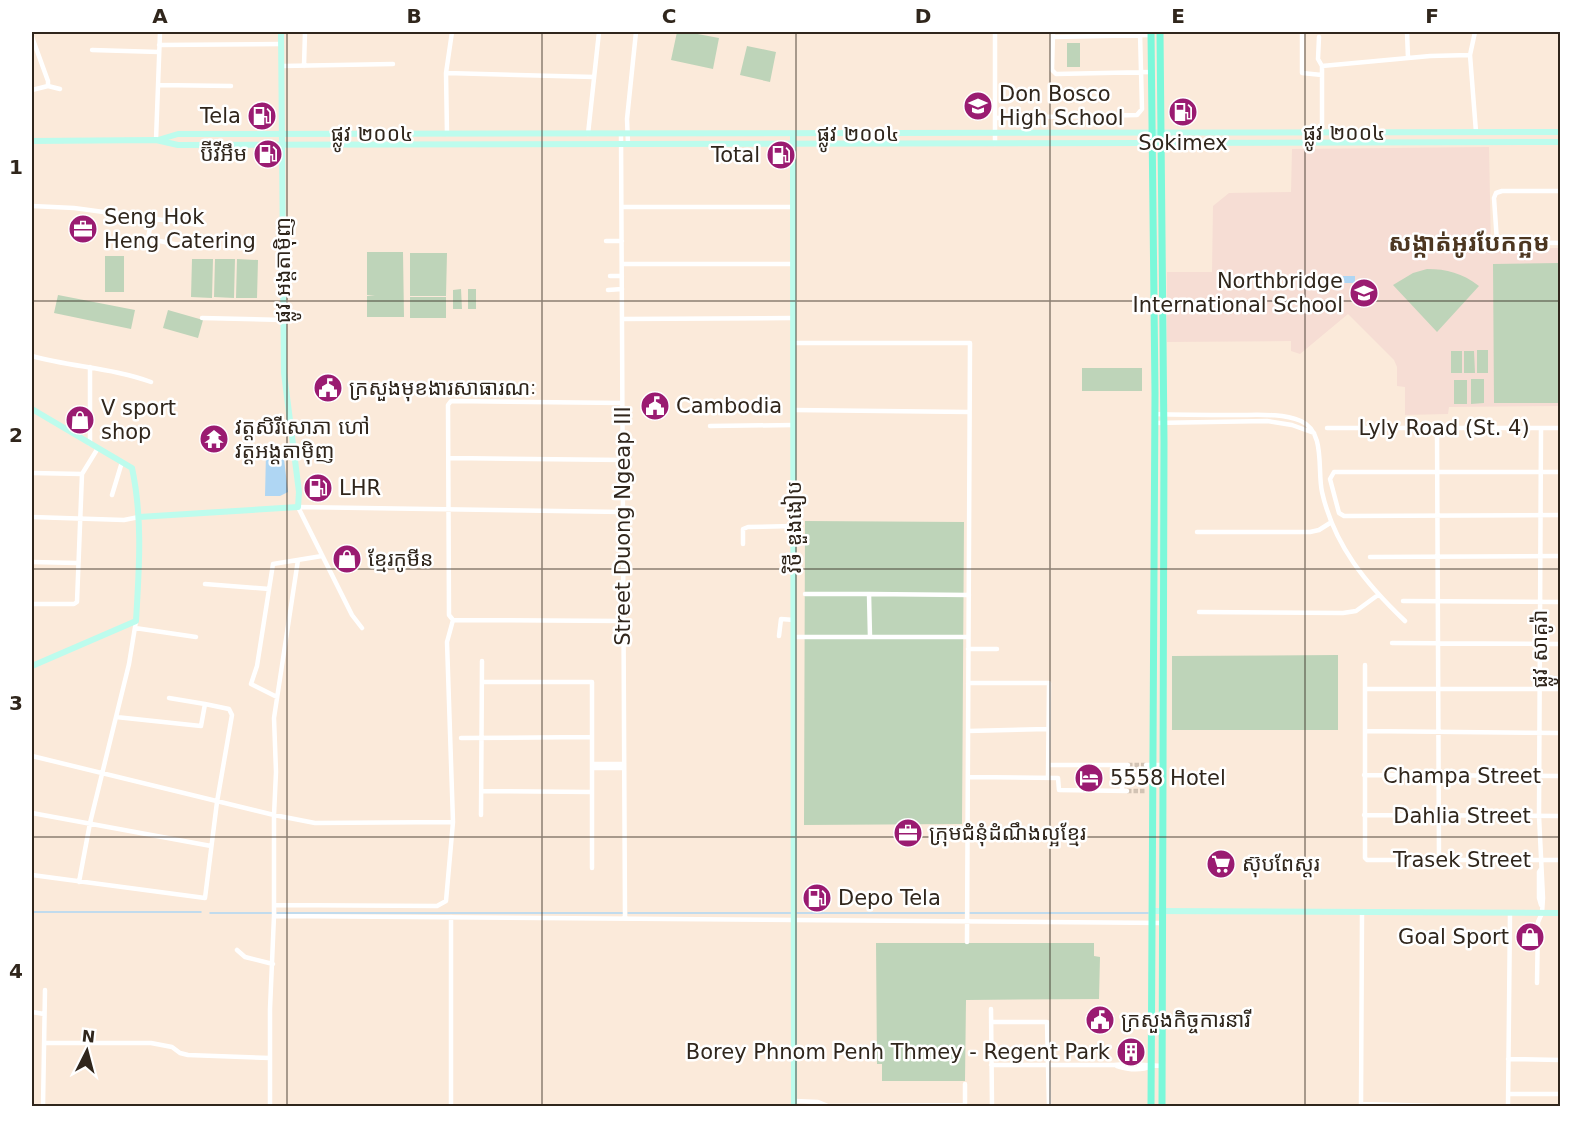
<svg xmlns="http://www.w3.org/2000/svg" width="1592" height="1138" font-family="'DejaVu Sans','Noto Sans Khmer',sans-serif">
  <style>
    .education { fill: #f6ddd4 }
    .green { fill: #bed4b9 }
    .water { fill: #afd6f3 }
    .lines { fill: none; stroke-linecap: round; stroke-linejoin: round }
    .stream { stroke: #afd6f3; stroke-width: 1.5 }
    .street-tunnel { stroke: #d2c3b4; stroke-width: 4.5; stroke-dasharray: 4.5 2; stroke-linecap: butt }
    .street { stroke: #fff; stroke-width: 4.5 }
    .secondary { stroke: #bdfced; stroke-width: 6 }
    .primary { stroke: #7bf8da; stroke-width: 7 }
    .grid { fill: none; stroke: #30261c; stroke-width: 1.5; stroke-opacity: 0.55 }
    .labels { text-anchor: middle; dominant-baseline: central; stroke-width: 5; stroke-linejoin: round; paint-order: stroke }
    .poi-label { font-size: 21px; fill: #30261c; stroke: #fff; text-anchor: start }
    .street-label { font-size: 21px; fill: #30261c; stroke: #fff }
    .quarter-label { font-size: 24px; font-weight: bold; fill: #4d3721; stroke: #fff }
    .neatline { fill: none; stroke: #30261c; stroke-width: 2 }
    .grid-label { font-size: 20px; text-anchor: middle; font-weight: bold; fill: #30261c }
  </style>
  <rect width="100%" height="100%" fill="#fbeada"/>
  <!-- education -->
  <path class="education" d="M1489,147L1491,249L1560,248V406L1449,407L1448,414L1405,415V387L1397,386V367L1394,360L1348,314L1300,354L1291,351V341L1167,342V272H1212L1213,206L1229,193L1291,192L1292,149Z"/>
  <!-- green -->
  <path class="green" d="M677,32H687L719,38L713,69L671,60Z
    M1067,43H1080V67H1067Z
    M747,46L776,52L770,82L740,75Z
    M367,252H403L404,317H367V296H375L367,295Z
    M410,253H447L446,296H410Z
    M105,256H124V292H105Z
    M192,259H213L212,298L191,297Z
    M215,259H235L234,298L214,297Z
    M237,259L258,260L257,298H236Z
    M1560,263V403H1494L1493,264Z
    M1427,269C1447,269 1462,273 1479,286L1437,332L1393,285L1413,273Z
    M461,289L462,309H453V290Z
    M468,289H476V309H468Z
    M58,295L135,310L131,329L54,313Z
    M410,297H446V318H410Z
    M168,310L203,320L198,338L163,328Z
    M1477,350H1488V373H1477Z
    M1451,351H1462V373H1451Z
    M1464,351H1474L1475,373H1464Z
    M1082,368H1142V391H1082Z
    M1471,379H1484V403L1471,404Z
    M1454,380H1467V404H1454Z
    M805,521L964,522L962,824L804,825Z
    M1338,655V730H1172V656Z
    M876,943H1094V956L1100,957L1099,999L966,1000L965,1081H882V1064H877Z"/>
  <!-- water -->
  <path class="water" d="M1334,276H1355V283H1334Z
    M283,451L288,492L280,496H265L266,453Z"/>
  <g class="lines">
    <!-- stream -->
    <path class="stream" d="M32,912H201
      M210,913H272
      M277,913H623
      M628,913H791
      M796,913H965
      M970,913H1148"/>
    <!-- street-tunnel -->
    <path class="street-tunnel" d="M1128,765H1146
      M1127,791H1146"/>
    <!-- street -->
    <path class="street" d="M1053,32L1052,70L1056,74L1151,72
      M1302,32V73L1322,75
      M1407,32L1408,58
      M1475,32L1470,55L1476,132
      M32,37L48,81V86L32,90
      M1053,37L1151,35
      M1319,37L1318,59L1322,66V133
      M159,45L282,44
      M92,50L159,52
      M282,66L393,64
      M304,66L305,32
      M1322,66L1430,56L1470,55
      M446,73L594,77
      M158,85L231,86
      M48,86L60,89
      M995,118L1137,115L1142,109L1140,32
      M447,134L446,73L452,32
      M588,134L599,32
      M621,134L625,918
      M156,140L160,32
      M628,144L627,119L636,32
      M995,144V32
      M1560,191H1502L1496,193L1494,198L1497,242L1560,243
      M32,206L74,208L200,225
      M622,207H793
      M140,237L184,246
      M148,238L152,218
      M606,241H622
      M622,264H793
      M610,276H622
      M608,290L622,289
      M202,318L284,320
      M622,319L793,318
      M794,343H970L967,942
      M32,356C71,367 113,368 151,382
      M90,367V444
      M794,410L969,412
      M1154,414C1182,415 1209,415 1237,415C1258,415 1281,413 1301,421C1326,432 1317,470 1322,492C1334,545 1366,584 1405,621
      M1154,423L1267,421L1292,425L1314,433
      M710,426L794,425
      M1327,428H1560
      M1437,428L1439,860
      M450,458L623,460
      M1560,472H1334L1330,479L1339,513L1344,516L1560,515
      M32,473L82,474
      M112,495L122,462
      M32,517L124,520L139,517
      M1197,532H1310L1319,530L1330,523
      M743,544V529L748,527L794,526
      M1370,557L1560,556
      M32,562L77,563
      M205,584L269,589
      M805,594H869L870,637
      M869,594L969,595
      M1403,601L1560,602
      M32,604H74L77,602L82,474L98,448
      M1199,612L1343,613L1356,611L1378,595
      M453,620L624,621
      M135,628L196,637
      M362,628L352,615L298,507L623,512
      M779,636L781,619L794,620
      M794,637H968
      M1392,643L1560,644
      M968,649H997
      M1365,665V858L1367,860H1560
      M482,682H592V868
      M968,683H1049L1048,778
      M1365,689H1560
      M277,697L251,684L257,666L273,564L322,556
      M116,717L201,726L205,704L169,698
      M968,731L1048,729
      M1365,731L1560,733
      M461,738L592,737
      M32,756L274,815L315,823L453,822
      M592,764H624
      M1048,765H1128
      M1146,765H1164
      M592,768H624
      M1364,775L1560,776
      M968,777L1058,778L1059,790L1127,791
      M482,791L592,792
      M1122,791V766
      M32,813L211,846
      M481,815L482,661
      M1364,815L1560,816
      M1541,869L1539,872V898L1541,905
      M32,875L205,898L217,802L232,715L229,709L205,704
      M79,882L90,823L129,664L136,621
      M274,905L437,906L446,901L453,822L447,642L453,620L449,615L448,405L451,401L622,403
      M274,916L1163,923
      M451,917V1106
      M237,950L245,957L273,964
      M1537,983L1538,922L1542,913L1543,898L1539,816L1541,428
      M991,1009L992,1106
      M32,1012L44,1014
      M991,1022H1047L1049,1106
      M44,1043H151L172,1047L180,1053L188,1055L270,1058
      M1508,1059L1560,1060
      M991,1065H1114L1127,1064L1163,1066
      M1117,1066C1129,1070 1141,1071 1152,1066
      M965,1084V1106
      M1508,1094H1560
      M795,1101L818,1102L828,1106
      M1361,1104L1439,1106
      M43,1106L45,990
      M270,1106V1009L274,916V815L276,772L274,718L298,560
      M827,1106L965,1105
      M1361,1106L1362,912
      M1508,1106L1510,913"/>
    <!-- secondary -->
    <path class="secondary" d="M793,134L794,1106
      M158,140L178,134L1560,132
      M32,141L156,140L178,145L1560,142
      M32,409L132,468C143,519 139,570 136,621L32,666
      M139,517L298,507L299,492L284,373L281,32
      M1153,911L1560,913"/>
    <!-- primary -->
    <path class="primary" d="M1151,32L1155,393L1151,1106
      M1160,32L1164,442L1162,1106"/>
  </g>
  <!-- grid -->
  <path class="grid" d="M287,32V1106M542,32V1106M796,32V1106M1050,32V1106M1305,32V1106M32,301H1560M32,569H1560M32,837H1560"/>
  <!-- icons -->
  <defs>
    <g id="school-disc" transform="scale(1.5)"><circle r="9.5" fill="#9a1b71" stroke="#fff"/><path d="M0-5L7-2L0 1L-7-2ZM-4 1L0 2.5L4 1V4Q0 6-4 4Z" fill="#fff"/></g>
    <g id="fuel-disc" transform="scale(1.5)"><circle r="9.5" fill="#9a1b71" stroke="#fff"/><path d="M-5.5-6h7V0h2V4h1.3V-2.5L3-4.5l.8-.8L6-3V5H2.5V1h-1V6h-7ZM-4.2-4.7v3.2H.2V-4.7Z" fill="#fff"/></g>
    <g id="office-disc" transform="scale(1.5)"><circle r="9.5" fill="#9a1b71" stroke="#fff"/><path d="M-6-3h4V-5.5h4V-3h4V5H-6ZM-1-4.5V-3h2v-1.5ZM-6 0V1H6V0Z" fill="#fff"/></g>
    <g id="civic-disc" transform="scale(1.5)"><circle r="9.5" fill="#9a1b71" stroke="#fff"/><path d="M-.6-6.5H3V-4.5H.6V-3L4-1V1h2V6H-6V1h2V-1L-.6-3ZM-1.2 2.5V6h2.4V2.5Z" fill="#fff"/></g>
    <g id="shop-disc" transform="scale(1.5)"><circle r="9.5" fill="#9a1b71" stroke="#fff"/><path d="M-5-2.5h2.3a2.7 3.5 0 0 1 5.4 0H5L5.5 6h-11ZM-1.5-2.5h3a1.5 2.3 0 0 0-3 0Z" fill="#fff"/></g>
    <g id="temple-disc" transform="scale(1.5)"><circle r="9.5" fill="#9a1b71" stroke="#fff"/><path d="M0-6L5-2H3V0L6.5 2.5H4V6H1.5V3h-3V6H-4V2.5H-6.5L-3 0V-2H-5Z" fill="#fff"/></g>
    <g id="hotel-disc" transform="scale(1.5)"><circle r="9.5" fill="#9a1b71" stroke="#fff"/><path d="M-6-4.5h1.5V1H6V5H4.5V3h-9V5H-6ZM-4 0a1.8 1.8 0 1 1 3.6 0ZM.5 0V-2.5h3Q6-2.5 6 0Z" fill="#fff"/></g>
    <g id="supermarket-disc" transform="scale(1.5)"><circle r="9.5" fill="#9a1b71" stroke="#fff"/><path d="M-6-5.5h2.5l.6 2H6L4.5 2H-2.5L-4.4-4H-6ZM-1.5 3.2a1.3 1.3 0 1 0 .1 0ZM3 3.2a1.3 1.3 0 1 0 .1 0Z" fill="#fff"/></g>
    <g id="building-disc" transform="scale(1.5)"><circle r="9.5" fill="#9a1b71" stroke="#fff"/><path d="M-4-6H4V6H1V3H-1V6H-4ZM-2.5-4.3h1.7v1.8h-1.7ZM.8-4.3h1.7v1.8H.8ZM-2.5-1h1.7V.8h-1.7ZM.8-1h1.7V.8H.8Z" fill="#fff"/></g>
  </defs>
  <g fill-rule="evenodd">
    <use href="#school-disc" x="978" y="106"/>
    <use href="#fuel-disc" x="1183" y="112"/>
    <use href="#fuel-disc" x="262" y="116"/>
    <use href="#fuel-disc" x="268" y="154"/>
    <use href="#fuel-disc" x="781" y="155"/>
    <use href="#office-disc" x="83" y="229"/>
    <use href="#school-disc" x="1364" y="293"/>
    <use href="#civic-disc" x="328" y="388"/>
    <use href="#civic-disc" x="655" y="406"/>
    <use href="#shop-disc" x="80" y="420"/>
    <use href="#temple-disc" x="214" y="439"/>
    <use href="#fuel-disc" x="318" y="488"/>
    <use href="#shop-disc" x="347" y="559"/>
    <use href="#hotel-disc" x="1089" y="778"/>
    <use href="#office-disc" x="908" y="833"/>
    <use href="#supermarket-disc" x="1221" y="864"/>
    <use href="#fuel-disc" x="817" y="898"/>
    <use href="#shop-disc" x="1530" y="937"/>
    <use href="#civic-disc" x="1100" y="1020"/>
    <use href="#building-disc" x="1131" y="1052"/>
  </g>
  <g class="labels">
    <!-- poi labels -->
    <g class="poi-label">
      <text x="999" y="94">Don Bosco<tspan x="999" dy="24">High School</tspan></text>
      <text x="241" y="116" text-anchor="end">Tela</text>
      <text x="1183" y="143" text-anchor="middle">Sokimex</text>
      <text x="247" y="154" text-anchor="end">ប៊ីវីអឹម</text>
      <text x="760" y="155" text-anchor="end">Total</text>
      <text x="104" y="217">Seng Hok<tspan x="104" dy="24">Heng Catering</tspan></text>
      <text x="1343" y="281" text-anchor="end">Northbridge<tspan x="1343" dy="24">International School</tspan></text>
      <text x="349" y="388">ក្រសួងមុខងារសាធារណៈ</text>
      <text x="676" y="406">Cambodia</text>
      <text x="101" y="408">V sport<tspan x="101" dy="24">shop</tspan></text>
      <text x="235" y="427">វត្តសិរីសោភា ហៅ<tspan x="235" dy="24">វត្តអង្តតាម៉ិញ</tspan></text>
      <text x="339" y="488">LHR</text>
      <text x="368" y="559">ខ្មែរកូមីន</text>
      <text x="1110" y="778">5558 Hotel</text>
      <text x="929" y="833">ក្រុមជំនុំដំណឹងល្អខ្មែរ</text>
      <text x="1242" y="864">ស៊ុបពែស្តរ</text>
      <text x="838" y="898">Depo Tela</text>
      <text x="1509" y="937" text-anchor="end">Goal Sport</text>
      <text x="1121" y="1020">ក្រសួងកិច្ចការនារី</text>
      <text x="1110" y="1052" text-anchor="end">Borey Phnom Penh Thmey - Regent Park</text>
    </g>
    <!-- street labels -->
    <g class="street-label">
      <text x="1344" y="133">ផ្លូវ ២០០៤</text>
      <text x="372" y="134">ផ្លូវ ២០០៤</text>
      <text x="858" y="134">ផ្លូវ ២០០៤</text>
      <text transform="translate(283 270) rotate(-90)">ផ្លូវ អង្តតាម៉ិញ</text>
      <text x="1444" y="428">Lyly Road (St. 4)</text>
      <text transform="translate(623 526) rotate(-90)">Street Duong Ngeap III</text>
      <text transform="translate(794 527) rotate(-90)">វិថី ឌួងងៀប</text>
      <text transform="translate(1540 649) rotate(-90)">ផ្លូវ សាគូរ៉ា</text>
      <text x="1462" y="776">Champa Street</text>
      <text x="1462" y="816">Dahlia Street</text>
      <text x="1462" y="860">Trasek Street</text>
    </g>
    <!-- quarter labels -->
    <g class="quarter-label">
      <text x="1469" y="243">សង្កាត់អូរបែកក្អម</text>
    </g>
  </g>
  <!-- border -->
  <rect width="1592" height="1138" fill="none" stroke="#ffffff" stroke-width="66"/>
  <!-- north arrow -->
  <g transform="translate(87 1051) rotate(6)" stroke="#ffffff" stroke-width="4.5" paint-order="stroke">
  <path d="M0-4.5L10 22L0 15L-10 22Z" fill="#30261c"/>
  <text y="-9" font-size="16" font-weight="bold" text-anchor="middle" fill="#30261c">N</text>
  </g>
  <rect x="33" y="33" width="1526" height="1072" class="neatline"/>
  <g class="grid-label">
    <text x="160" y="23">A</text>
    <text x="414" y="23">B</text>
    <text x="669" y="23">C</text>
    <text x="923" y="23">D</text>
    <text x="1178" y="23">E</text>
    <text x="1432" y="23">F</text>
    <text x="16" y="174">1</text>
    <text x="16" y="442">2</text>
    <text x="16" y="710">3</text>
    <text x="16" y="978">4</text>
  </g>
</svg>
